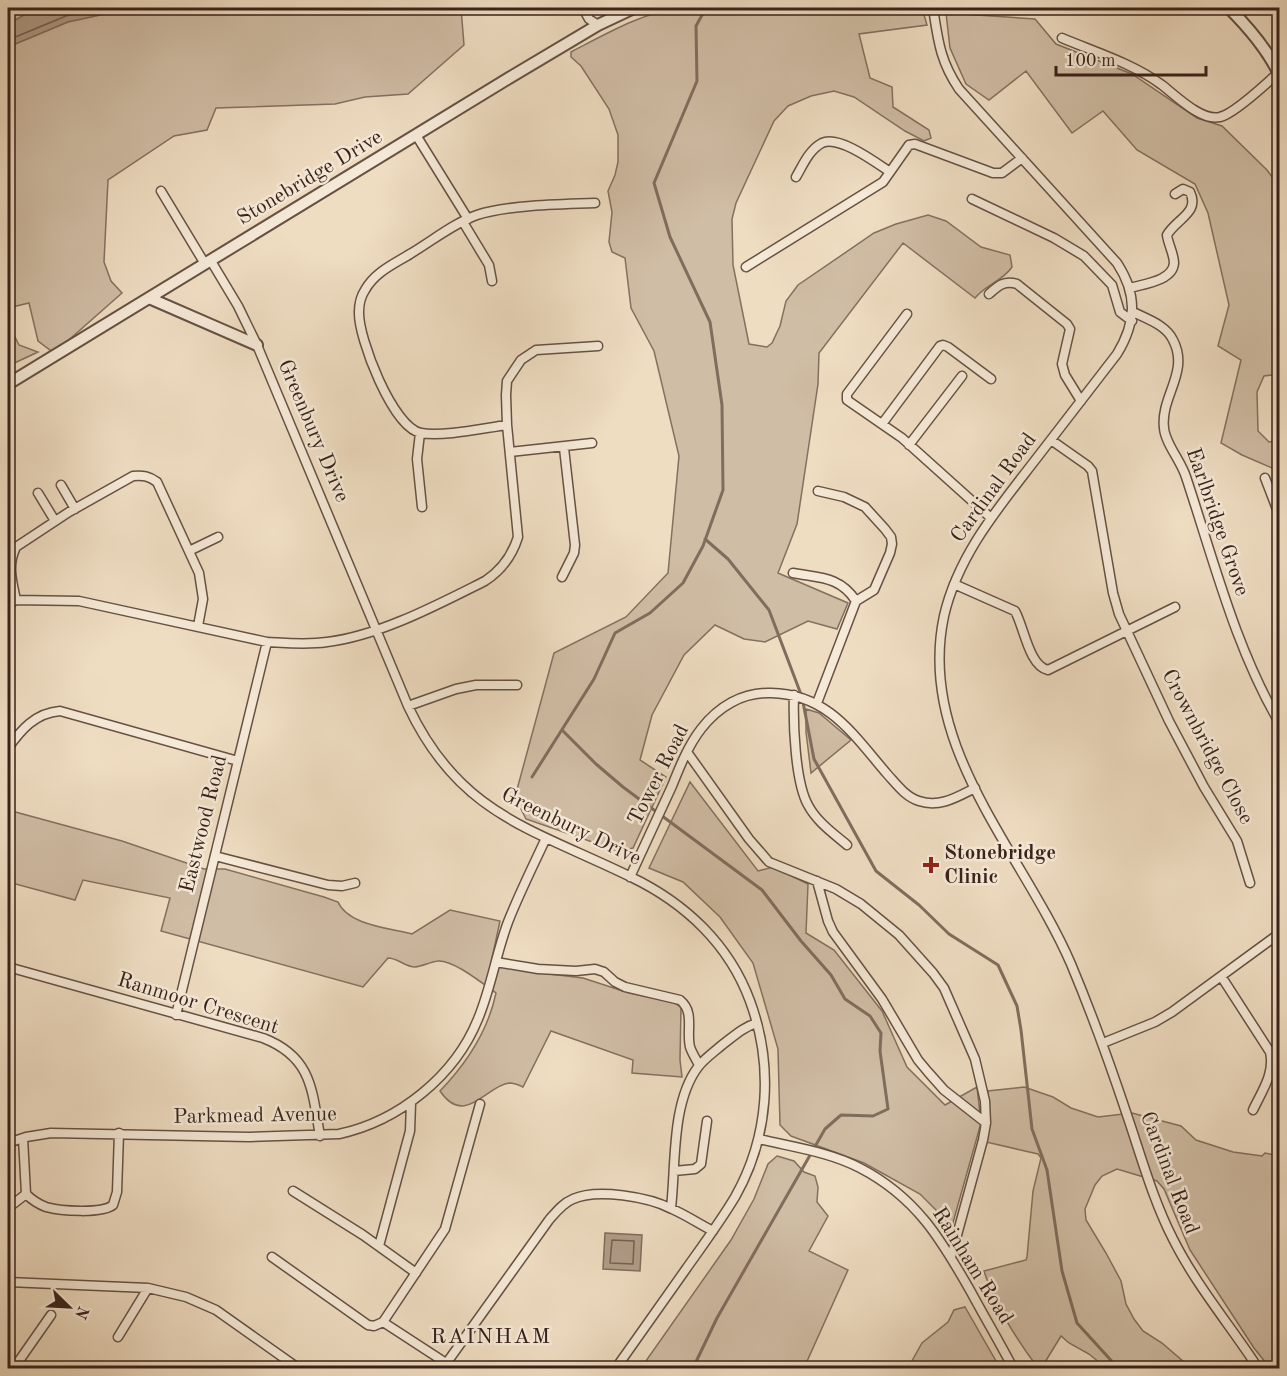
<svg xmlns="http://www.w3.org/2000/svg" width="1287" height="1376" font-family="'Old Standard TT',serif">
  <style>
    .green { fill: #d0bda5; stroke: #847060; stroke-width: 1.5 }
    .water { fill: #b19d89; stroke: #816c5d; stroke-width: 1.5 }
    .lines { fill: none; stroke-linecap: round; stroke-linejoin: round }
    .shore { stroke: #746052; stroke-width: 1.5 }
    .stream { stroke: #816c5d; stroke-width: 3 }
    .minor-casing { stroke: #665144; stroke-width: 11 }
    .tertiary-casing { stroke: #665144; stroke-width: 14 }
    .minor { stroke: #f5e9d7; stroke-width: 8 }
    .tertiary { stroke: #f5e9d7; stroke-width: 10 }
    .poi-dot { fill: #8f2418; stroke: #f5e9d7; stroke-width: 2 }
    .labels { text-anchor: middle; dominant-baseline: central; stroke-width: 5; stroke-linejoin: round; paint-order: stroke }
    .street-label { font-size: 21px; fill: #38221a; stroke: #f5e9d7 }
    .poi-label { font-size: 21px; font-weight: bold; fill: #38221a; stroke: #f5e9d7; text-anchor: start }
    .neighbourhood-label { font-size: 22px; letter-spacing: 1.5px; fill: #38221a; stroke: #f5e9d7 }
  </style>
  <rect width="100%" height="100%" fill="#efddc2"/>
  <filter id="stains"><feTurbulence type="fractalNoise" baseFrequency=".00333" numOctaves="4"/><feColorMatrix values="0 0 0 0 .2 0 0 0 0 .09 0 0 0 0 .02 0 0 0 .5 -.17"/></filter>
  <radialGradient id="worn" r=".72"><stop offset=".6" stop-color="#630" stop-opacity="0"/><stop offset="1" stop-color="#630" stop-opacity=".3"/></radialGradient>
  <!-- green -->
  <path class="green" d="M8,8H461L464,45L408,94L365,97L335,104L216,108L207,130L174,136L108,180L104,262L111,281L122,293L54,353L38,341L29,303L8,308Z
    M680,8H922L927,25L859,34L870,78L892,87L893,107L929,130L931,138L924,141L905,131L854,97L834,91L811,96L788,106L774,121L736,203L732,219L733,265L749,344L767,347L772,343L780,326L786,301L798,285L874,233L896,224L928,215L946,221L981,247L1010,255L1012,267C1003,281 986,284 975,298L903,243L819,353L818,384L797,524L778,573L848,603L837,629L808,621L765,642L744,639L715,625L684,655L652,715L640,760L666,777L633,848L618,851L526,819L515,797L554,653L626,617L668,573L679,456L654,351L631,308L625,258L612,252L609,242L612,212L608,191L615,175L618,162V135L609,109L581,66L571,57V52C606,34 641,13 680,8Z
    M946,13L1035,19L1056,44L1132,74L1197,118L1222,126L1267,170L1279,186V374L1264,376L1257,392L1258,431L1269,442L1279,440V471L1242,455L1221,443L1241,360L1218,346L1229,305L1208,213L1195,184L1137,150L1103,111L1072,133L1026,71L989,100L966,84L950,48Z
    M8,323L19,345L38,352L8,366Z
    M806,709L819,713L851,740L811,773L806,732Z
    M690,782L758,871L773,867L808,884L806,933L834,950L882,1011L907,1067L945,1105L977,1087L981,1123L952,1226L920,1194L864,1163L791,1136L780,1125L778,1049L753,963L720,917L683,882L649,868Z
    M8,810L122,841L204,869H225L324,897L338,902C348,925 389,928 412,934L450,910L500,921L491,963L541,973L583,978L629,993L673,1002L681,1007L680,1060L682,1077L632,1073L633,1060L551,1031L523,1087C519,1085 513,1083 509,1083C487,1085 465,1128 440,1091C467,1063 488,1031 496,993C483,984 454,960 438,961C430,962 423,966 415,967C405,967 398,958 388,958L363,987L161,931L170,898L83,880L75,900L8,882Z
    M1024,1087L1053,1097L1071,1108L1098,1117L1132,1113L1181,1126L1196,1140L1233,1152L1262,1156L1265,1153L1279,1156V1368H1270L1254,1348L1190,1250L1164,1189L1157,1181L1117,1169L1102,1176L1095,1185L1085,1209L1086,1220L1106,1253L1121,1281L1126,1304L1134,1319L1143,1331L1162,1343L1191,1368H1106L1089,1354L1069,1343L1061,1336L1042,1367L1038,1368C1017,1340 995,1306 984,1271L1026,1260L1027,1257L1033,1191L1041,1158L1038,1154L986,1142L989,1125L988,1091Z
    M777,1156L794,1161L804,1172L815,1176L818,1187L817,1202L828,1216L809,1251L848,1270L804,1368H641L731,1240L754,1199L768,1164Z
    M965,1307L1000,1368H908L922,1343L948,1322L954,1310Z"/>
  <!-- water -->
  <path class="water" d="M44,8H133L68,22L8,47V24L26,14Z
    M605,1233L642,1235L640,1271L603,1269Z"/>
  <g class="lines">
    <!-- shore -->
    <path class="shore" d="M8,40L66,16L103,8
      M612,1240L634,1241L633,1264L610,1263Z"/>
    <!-- stream -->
    <path class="stream" d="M705,539L728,559L769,610L802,697L814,759L876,871L919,905L949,934L998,965L1017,1006L1021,1030L1032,1129L1047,1170L1062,1271L1077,1323L1118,1368
      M562,730L596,764L623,787L762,890L801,941L831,975L845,999L870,1016L881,1033L880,1051L888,1109L873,1116L841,1115L825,1129L717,1318L693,1368
      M532,777L594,679L615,633L650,613L683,583L703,546L723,490L722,405L710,322L670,237L654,183L697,81L696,26L706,8"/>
    <!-- minor casing -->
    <g class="minor-casing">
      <path id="minor" d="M496,8H506
        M583,8L589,19L598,25
        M933,8C938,40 940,61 959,89L1117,263C1138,295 1136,323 1117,354C1090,389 1063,424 1036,459C999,507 958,555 944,616C916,746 1023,853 1071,964C1092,1014 1110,1064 1127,1115C1141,1156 1153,1200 1173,1239C1196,1285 1230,1325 1258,1368
        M1062,38C1095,52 1132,63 1162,85C1175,95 1202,122 1220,117C1234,114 1266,84 1278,73
        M416,135L468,219
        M796,177C803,165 809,150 822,143C839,135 875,162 890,172
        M161,191L205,264
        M972,199L1054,238L1084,256L1112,285L1120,312L1132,321
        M463,222L489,265L492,281
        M211,261L238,306L257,345L408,706C459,815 533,829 631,877C685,903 729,944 750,1001C774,1066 769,1137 735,1197C720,1222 703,1245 686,1269C663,1302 639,1335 616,1368
        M746,267L883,182L909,145L915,144L993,173H1002L1022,158
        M1130,288C1143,284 1173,281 1174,263C1174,254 1168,244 1167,235C1176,219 1200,213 1190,192L1183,189L1175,194
        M989,294C998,286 1004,280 1017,284L1067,324L1070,329L1062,364L1065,375L1081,401
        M1133,312C1147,319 1166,325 1173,340C1190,372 1160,397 1164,428C1165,443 1181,461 1186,477C1214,561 1235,647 1280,724
        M907,314L847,394V400L902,438L991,518
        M882,424L940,346L943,345L948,347L991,379
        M507,425C484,428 443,437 421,433C393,428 358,338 359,312C359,305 361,296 365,290C375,272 394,264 410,254C432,241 454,223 477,215C507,205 563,204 595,203
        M420,433L417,459L422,507
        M1051,440L1088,466L1092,471L1113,593L1119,614L1169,721L1204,787L1237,841L1250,883
        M909,445L962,376
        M510,452L592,443
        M1265,478L1280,517
        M61,485L75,509
        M38,493L55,521
        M189,551L218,537
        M793,573C819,578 840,576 856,601
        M562,577L574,553L575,545L564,448
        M954,584L1015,611C1024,627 1029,666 1048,670L1175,607
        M16,600C12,581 7,565 16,547L69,512L133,476C143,475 149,476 157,482L199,573L203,599L198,626
        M8,604L16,600L79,601L267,642C287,643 307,645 327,642C379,636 439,604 485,581C502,570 512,556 518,537L507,425L506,395L507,381L521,360L536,350L598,346
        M794,695C793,722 795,782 808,805C817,822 833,833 847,845
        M817,703L856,601L874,590L890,553L892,544L891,537L885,529L865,507L844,497L818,491
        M408,706L456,689L476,685H517
        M8,748C21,730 35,713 60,711L238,761
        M687,752L749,839L769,862L836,889L861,904L899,935L933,973L944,988L975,1059L985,1101L986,1123L983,1140L951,1257
        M215,856L328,885L342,886L355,883
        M630,877C644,846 658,816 672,786C680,766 688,746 701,729C718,707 742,692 771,693C829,694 854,736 888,775C897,785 906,797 919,801C940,808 957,797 975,788
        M817,881L828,921L833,932L882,999L918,1060L928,1072L944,1090L986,1123
        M496,962L538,969L576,971L595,969L604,972L615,982L625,987L680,1000C695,1012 686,1031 690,1047C692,1053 696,1059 699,1065
        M8,967L263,1038C312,1057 312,1090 320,1136
        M1221,976L1270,1052C1275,1073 1262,1091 1253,1110
        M176,1015L267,642
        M1103,1043L1155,1022L1172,1012L1280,933
        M23,1138L26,1194C32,1200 38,1204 46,1207C60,1211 102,1214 113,1205L117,1192L119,1133
        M759,1139C792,1147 830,1152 860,1168C916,1197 941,1239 971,1292C985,1318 1000,1343 1013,1368
        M8,1143L26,1137L51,1133L249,1137L339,1134C399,1121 455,1076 478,1019C491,988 496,954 508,922C519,894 533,866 546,838
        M674,1171L695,1169L701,1164L707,1121
        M293,1191L363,1235L416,1273
        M8,1208L26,1194
        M671,1208C676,1165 671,1103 698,1067C704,1059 714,1052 722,1045C734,1036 743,1027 757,1023
        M379,1246L410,1131L411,1103
        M272,1257L368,1325L374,1326L383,1322L445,1229L480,1104
        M8,1282L148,1288L186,1297L216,1310L298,1368
        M383,1322L446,1363
        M118,1337L148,1288
        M14,1368L51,1315
        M443,1368L549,1220C556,1212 563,1203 573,1199C597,1188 649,1197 672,1209C686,1215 699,1224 713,1231"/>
    </g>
    <!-- tertiary casing -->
    <g class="tertiary-casing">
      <path id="tertiary" d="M1229,8C1249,28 1268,50 1280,76
        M149,298L257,345
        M8,384L509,78L598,25L634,8"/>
    </g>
    <!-- minor -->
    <use href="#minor" class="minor"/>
    <!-- tertiary -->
    <use href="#tertiary" class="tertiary"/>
  </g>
  <!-- markers -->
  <path class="poi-dot" d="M928 856h6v6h6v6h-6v6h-6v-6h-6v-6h6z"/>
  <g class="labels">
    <!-- street labels -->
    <g class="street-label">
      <text transform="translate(310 178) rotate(-31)">Stonebridge Drive</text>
      <text transform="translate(313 431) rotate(67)">Greenbury Drive</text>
      <text transform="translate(994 488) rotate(-54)">Cardinal Road</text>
      <text transform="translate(1217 522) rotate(71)">Earlbridge Grove</text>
      <text transform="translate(1207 747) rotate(62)">Crownbridge Close</text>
      <text transform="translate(659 775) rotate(-63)">Tower Road</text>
      <text transform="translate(204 824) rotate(-76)">Eastwood Road</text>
      <text transform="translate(571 827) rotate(26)">Greenbury Drive</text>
      <text transform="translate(198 1004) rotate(17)">Ranmoor Crescent</text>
      <text transform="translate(255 1116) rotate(-1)">Parkmead Avenue</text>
      <text transform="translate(1169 1173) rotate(69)">Cardinal Road</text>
      <text transform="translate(972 1266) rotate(58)">Rainham Road</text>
    </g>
    <!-- poi labels -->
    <g class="poi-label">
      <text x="944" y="853">Stonebridge<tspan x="944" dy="24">Clinic</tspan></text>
    </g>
    <!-- neighbourhood labels -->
    <g class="neighbourhood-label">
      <text x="491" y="1337">RAINHAM</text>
    </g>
  </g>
  <!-- margin -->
  <rect width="1287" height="1376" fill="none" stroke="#efddc2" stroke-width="30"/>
  <rect x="9" y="9" width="1269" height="1358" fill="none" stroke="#38221a" stroke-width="3"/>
  <rect x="15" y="15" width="1257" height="1346" fill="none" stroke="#38221a" stroke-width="1.5"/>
  <!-- north arrow -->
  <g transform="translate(69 1307) rotate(114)" stroke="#f5e9d7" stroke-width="4.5" paint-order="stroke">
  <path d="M0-4.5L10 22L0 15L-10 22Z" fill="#38221a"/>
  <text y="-9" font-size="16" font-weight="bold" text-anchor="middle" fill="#38221a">N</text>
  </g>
  <!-- scale -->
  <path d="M1056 66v9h150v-9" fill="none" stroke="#38221a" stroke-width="3"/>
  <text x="1065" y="66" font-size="18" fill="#38221a" stroke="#f5e9d7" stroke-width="4.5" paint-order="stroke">100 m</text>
  <rect width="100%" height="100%" filter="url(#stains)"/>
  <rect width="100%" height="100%" fill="url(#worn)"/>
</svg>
